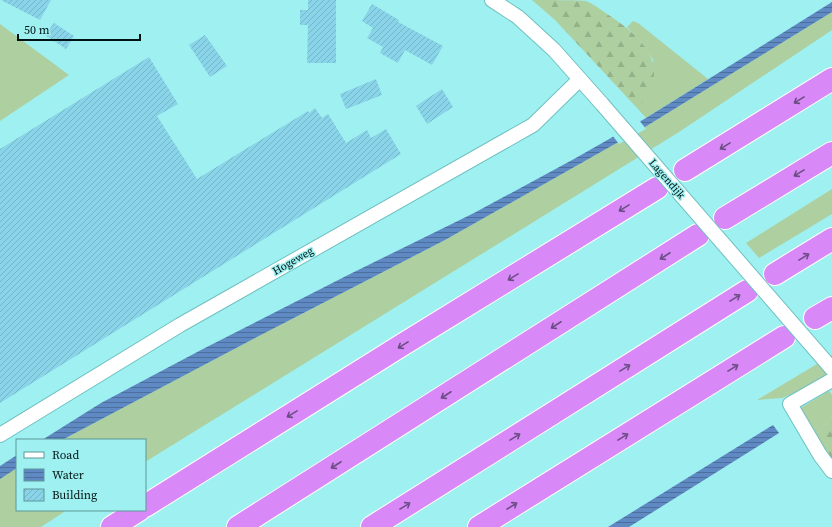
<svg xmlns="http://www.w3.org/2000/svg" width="832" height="527" font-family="'Source Serif 4',serif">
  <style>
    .grass { fill: #aecfa0 }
    .forest { fill: url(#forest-firs) }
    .water { fill: url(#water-rules) }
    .pier { fill: #9ff0f0 }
    .building { fill: url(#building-hatch) }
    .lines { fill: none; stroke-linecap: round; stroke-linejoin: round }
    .street-casing { stroke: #70c0c1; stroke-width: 16 }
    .highway-casing { stroke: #fff; stroke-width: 24 }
    .street { stroke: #fff; stroke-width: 14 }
    .highway { stroke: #d988f7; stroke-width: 22 }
    .street-bridge-casing { stroke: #70c0c1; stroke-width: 16; stroke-linecap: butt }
    .street-bridge { stroke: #fff; stroke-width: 14 }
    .oneway { stroke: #6c4e86 }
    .labels { text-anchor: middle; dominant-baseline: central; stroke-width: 3; stroke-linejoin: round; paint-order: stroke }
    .street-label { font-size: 11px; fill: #001314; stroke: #9ff0f0 }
  </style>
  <defs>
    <pattern id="forest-firs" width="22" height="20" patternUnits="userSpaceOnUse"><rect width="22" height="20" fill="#aecfa0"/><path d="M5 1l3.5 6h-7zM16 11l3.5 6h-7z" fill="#94b189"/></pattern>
    <pattern id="water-rules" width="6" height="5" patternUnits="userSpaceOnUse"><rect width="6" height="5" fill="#5f89c3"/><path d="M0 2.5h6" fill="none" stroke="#4c6f9d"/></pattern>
    <pattern id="building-hatch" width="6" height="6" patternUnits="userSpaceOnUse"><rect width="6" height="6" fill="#89d4e8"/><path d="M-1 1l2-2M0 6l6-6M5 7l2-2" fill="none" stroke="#74b5c6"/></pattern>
  </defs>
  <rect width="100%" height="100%" fill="#9ff0f0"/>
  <!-- grass -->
  <path class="grass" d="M832,12V30L679,132L145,462V440H62L257,337L445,240L645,127Z
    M633,21L638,23L708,79L646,118L637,108L646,97L653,60L643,44L627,27Z
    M0,24L69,75L0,121Z
    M832,189V214L759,258L746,243Z
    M832,355V374L804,389L782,398L757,400Z
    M829,391L832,395V417L815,435L799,409Z
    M17,468V510H67L41,527H0V479Z"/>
  <!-- forest -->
  <path class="forest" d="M532,0C541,0 580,0 586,1C593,4 600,9 607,14C630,29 660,51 653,82C650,92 645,101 637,108L555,20Z
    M832,417V462L815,435Z"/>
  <!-- water -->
  <path class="water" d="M832,2V12L645,127L445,240L257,337L62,440H42L101,403L201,350L348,275L474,213L574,159L646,118Z
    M773,425L779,433L629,527H608Z
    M17,455V468L0,479V466Z"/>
  <!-- pier -->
  <path class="pier" d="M639,120L646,129L619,144L612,135Z"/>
  <!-- building -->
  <path class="building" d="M1,0H51L40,20Z
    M308,0H336V63H307L308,25H300V10H308Z
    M372,4L399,20L398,22L443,46L432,65L405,50L398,63L380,53L383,47L367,38L373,28L362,21Z
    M54,23L74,36L66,49L45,35Z
    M205,35L227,66L210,77L189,45Z
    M149,57L178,104L157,116L197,179L308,111L309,113L315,108L322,118L328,114L346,143L367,130L371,138L386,129L401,154L0,403V149Z
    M376,79L382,95L346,109L340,94Z
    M442,89L453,107L427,124L416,106Z"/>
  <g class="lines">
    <!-- street casing -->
    <g class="street-casing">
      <path id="street" d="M492,0L518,17L554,50L602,104
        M832,380L790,404L820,455L832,471
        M0,435L180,325L533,125L580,79"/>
    </g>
    <!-- highway casing -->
    <g class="highway-casing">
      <path id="highway" d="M685,170L832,79
        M725,218L832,153
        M775,274L832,239
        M815,318L832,308
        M145,506L402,345L657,188
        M112,527L139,510
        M238,527L698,235
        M372,527L747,291
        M479,527L784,337"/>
    </g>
    <!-- street -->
    <use href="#street" class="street"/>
    <!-- highway -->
    <use href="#highway" class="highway"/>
    <!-- street-bridge casing -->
    <g class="street-bridge-casing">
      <path id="street-bridge" d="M602,104L832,369"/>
    </g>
    <!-- street-bridge -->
    <use href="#street-bridge" class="street-bridge"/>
  </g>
  <!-- one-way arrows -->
  <defs><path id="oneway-shaft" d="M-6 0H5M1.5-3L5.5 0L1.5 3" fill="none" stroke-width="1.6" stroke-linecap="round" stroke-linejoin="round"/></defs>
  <g class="oneway">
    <use href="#oneway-shaft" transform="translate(799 100) rotate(148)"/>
    <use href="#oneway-shaft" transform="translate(725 146) rotate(148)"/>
    <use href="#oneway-shaft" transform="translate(799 173) rotate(149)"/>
    <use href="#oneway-shaft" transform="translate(624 208) rotate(148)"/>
    <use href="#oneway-shaft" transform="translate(665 256) rotate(147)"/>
    <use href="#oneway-shaft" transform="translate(804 257) rotate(-32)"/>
    <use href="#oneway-shaft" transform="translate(513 277) rotate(148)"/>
    <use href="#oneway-shaft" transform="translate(735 298) rotate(-32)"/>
    <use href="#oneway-shaft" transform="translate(556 325) rotate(147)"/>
    <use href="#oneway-shaft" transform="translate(403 345) rotate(148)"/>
    <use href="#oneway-shaft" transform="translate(625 368) rotate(-32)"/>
    <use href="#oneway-shaft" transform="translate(733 368) rotate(-32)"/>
    <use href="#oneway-shaft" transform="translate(446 395) rotate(147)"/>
    <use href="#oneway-shaft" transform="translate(292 414) rotate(148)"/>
    <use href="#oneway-shaft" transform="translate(515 437) rotate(-32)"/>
    <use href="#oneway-shaft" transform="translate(623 437) rotate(-32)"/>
    <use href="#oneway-shaft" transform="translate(336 465) rotate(147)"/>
    <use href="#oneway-shaft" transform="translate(405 506) rotate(-32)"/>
    <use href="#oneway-shaft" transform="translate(512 506) rotate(-32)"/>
  </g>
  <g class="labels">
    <!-- street labels -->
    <g class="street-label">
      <text transform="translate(667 179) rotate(49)">Lagendijk</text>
      <text transform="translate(293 261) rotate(-30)">Hogeweg</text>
    </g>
  </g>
  <!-- legend -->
  <rect x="16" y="439" width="130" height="72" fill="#9ff0f0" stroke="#5f9898"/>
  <rect x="24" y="452" width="20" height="6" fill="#ffffff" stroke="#5f9898"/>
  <text x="52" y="459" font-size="12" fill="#001314">Road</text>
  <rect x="24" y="469" width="20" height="12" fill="url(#water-rules)" stroke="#5f9898"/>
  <text x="52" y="479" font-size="12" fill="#001314">Water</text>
  <rect x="24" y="489" width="20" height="12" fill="url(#building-hatch)" stroke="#5f9898"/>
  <text x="52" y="499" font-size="12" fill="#001314">Building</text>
  <!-- scale -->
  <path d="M18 34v6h122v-6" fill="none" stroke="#001314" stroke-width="2"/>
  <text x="24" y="34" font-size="12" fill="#001314" stroke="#9ff0f0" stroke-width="3" paint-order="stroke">50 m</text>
</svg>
